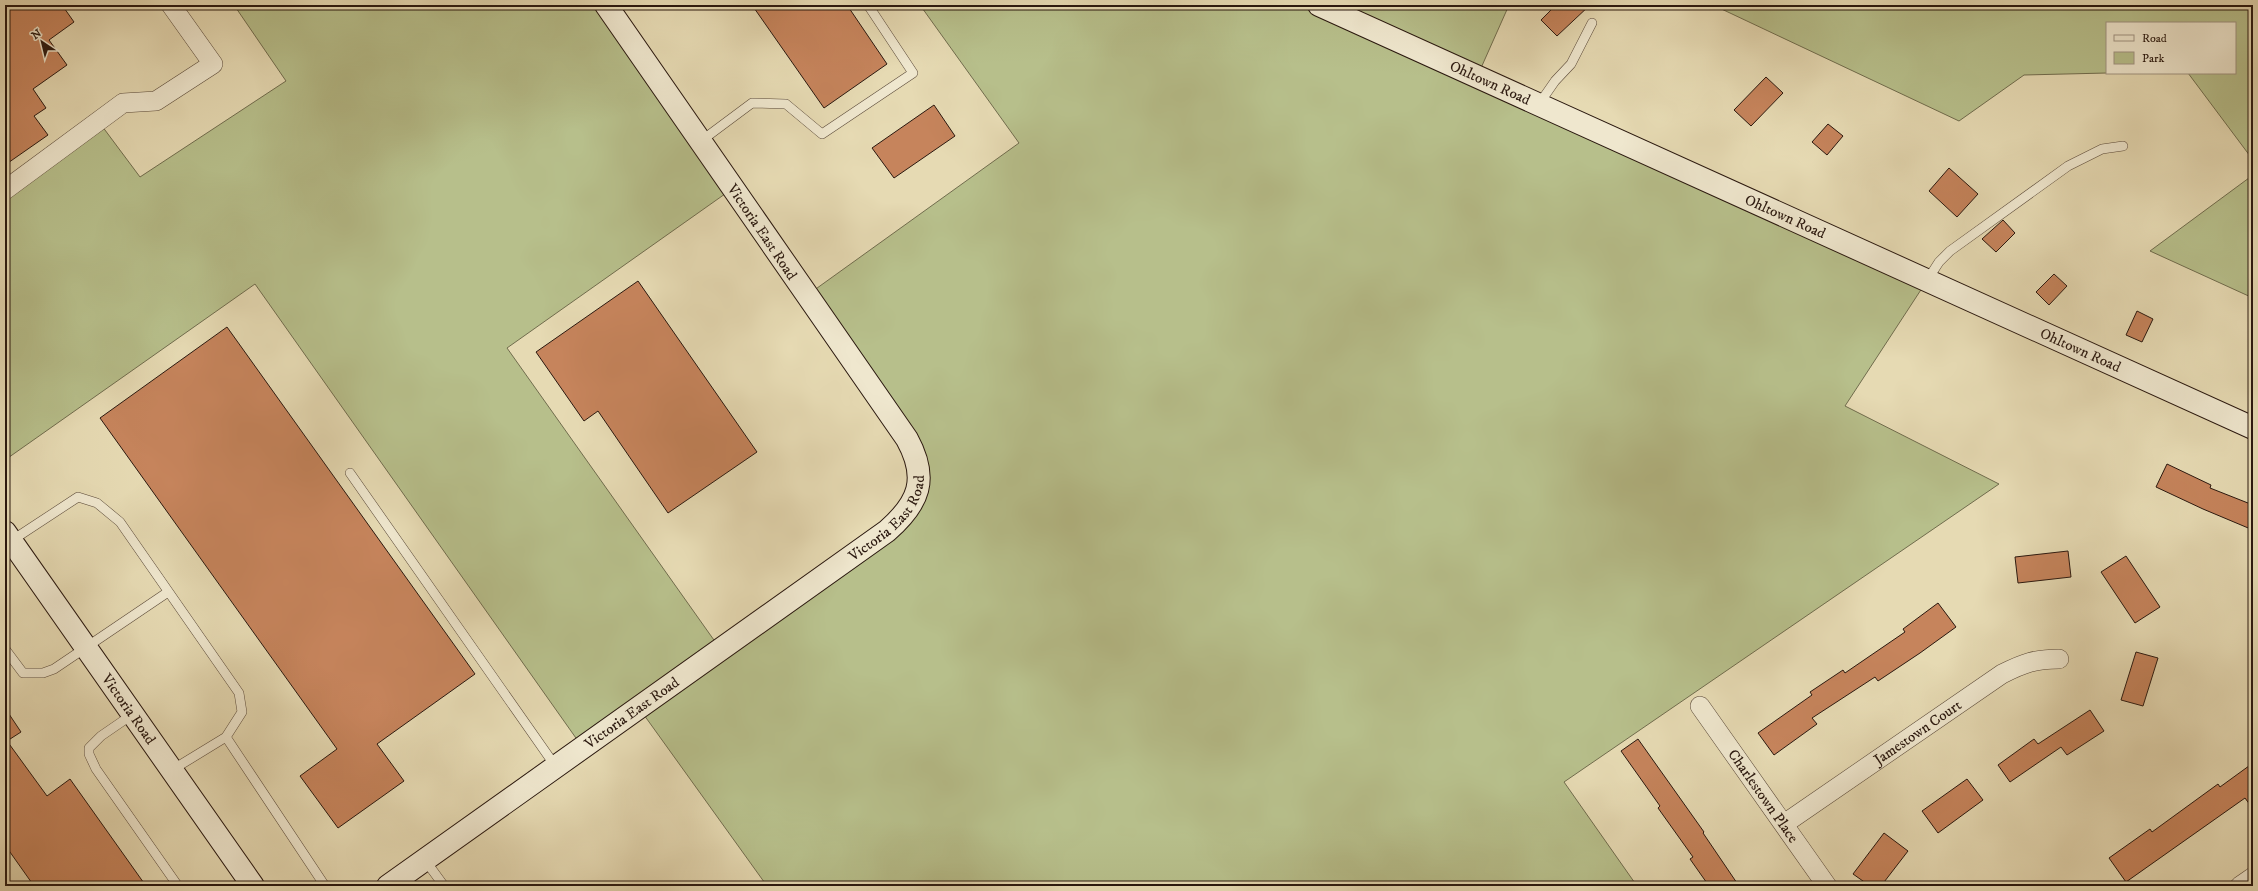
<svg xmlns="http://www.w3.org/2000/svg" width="2258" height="891" font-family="'IM FELL DW Pica',serif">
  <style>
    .green { fill: #b7bf8b; stroke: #706c4d }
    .building { fill: #c6845c; stroke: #2a180f }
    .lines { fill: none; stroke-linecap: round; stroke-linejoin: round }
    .lane-casing { stroke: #594838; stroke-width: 10 }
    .street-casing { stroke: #594838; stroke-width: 20 }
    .secondary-casing { stroke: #2a180f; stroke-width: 24 }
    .lane { stroke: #efe7ce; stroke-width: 9 }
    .street { stroke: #efe7ce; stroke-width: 19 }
    .secondary { stroke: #efe7ce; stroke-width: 22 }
    .labels { text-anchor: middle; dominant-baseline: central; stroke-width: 4; stroke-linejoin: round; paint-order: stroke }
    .street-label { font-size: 15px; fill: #2a180f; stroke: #efe7ce }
  </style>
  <rect width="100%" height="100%" fill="#e6dab3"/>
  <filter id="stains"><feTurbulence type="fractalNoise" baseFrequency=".005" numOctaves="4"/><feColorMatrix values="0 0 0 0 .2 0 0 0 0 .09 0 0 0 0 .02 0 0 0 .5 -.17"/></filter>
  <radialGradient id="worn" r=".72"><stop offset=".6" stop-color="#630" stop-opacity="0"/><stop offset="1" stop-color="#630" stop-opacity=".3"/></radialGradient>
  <!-- green -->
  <path class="green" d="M234,5H606L732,189L507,348L721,650L887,532L919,479L806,296L1019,143L920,5H1509L1477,77L1928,279L1845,406L1999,484L1564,782L1637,886H767L639,708L583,748L255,284L5,460V190L99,122L140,177L286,81Z
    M1713,5H2253V160L2188,73H2235V23H2107V73L2024,75L1959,121Z
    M2253,175V298L2150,251Z"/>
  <!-- building -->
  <path class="building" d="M5,5H62L74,22L49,40L67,65L33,89L46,108L34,116L48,135L5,165Z
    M752,5H847L887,64L824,108Z
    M1556,5H1590L1557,36L1541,20Z
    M1766,77L1783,93L1751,126L1734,110Z
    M934,105L955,136L894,178L872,148Z
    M1828,124L1843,136L1827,155L1812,142Z
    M1949,168L1978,194L1957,217L1929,191Z
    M2003,220L2015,233L1996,252L1982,239Z
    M2054,274L2067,286L2049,305L2036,292Z
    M638,281L757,452L668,513L598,411L584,421L536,352Z
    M2137,311L2153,319L2142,342L2126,335Z
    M227,327L475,674L377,744L404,781L338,828L300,776L337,749L100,418Z
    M2167,464L2211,485L2210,488L2253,505V530L2203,509L2156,487Z
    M2068,551L2071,577L2018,583L2015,557Z
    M2126,556L2160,607L2135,623L2101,572Z
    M1938,603L1956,627L1920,653L1878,681L1875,677L1812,718L1817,724L1774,755L1758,733L1812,695L1810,692L1843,670L1845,673L1905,632L1903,629Z
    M2136,652L2158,658L2143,706L2121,700Z
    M5,708L21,732L7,741L47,796L70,779L146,886H34L5,845Z
    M2090,710L2104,731L2067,755L2061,747L2010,782L1998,765L2034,739L2038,744Z
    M1638,739L1704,832L1703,833L1739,886H1709L1690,859L1693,857L1658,808L1660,806L1621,751Z
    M2253,763V809L2245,798L2126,882L2109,858L2150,829L2152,832L2218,784L2220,787Z
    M1967,779L1983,800L1938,833L1922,811Z
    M1884,833L1908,851L1881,886H1870L1853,874Z"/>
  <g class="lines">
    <!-- lane casing -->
    <g class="lane-casing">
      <path id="lane" d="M1539,104L1555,81L1571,64L1592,23
        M701,141L752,103L786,104L822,134L913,73L868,5
        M1928,279L1939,262L1950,251L2068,166L2102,149L2123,146
        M350,473L556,767
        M11,541L78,497L97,503L120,522L239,693L242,712L226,737L172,770
        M5,649L23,673H43L54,669L168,592
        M133,714L101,736L89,748V754L96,769L178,886
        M226,737L325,886
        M425,860L444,886"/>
    </g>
    <!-- street casing -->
    <g class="street-casing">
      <g id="street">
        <path d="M5,190L123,103L156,101L213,64L171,5"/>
        <path id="s1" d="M1700,706L1827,886"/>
        <path id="s2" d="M1784,824L2002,674C2024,663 2035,659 2059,659"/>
        <path d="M2240,886L2253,877"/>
      </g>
    </g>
    <!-- secondary casing -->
    <g class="secondary-casing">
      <g id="secondary">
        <path id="s3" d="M1319,5L2253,428"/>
        <path id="s4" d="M5,532L253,886"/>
        <path id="s5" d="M388,886L887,531C919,503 929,479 907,439L606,5"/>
      </g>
    </g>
    <!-- lane -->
    <use href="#lane" class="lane"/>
    <!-- street -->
    <use href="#street" class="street"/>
    <!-- secondary -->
    <use href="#secondary" class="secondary"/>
  </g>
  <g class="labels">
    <!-- street labels -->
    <g class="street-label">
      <text stroke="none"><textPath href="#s3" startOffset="188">Ohltown Road</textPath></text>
      <text stroke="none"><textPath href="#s3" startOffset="512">Ohltown Road</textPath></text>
      <text transform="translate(762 232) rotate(56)">Victoria East Road</text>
      <text stroke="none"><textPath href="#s3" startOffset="836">Ohltown Road</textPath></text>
      <text stroke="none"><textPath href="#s5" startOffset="623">Victoria East Road</textPath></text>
      <text stroke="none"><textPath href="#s4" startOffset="216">Victoria Road</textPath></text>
      <text stroke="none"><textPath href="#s5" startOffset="299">Victoria East Road</textPath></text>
      <text stroke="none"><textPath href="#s2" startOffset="162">Jamestown Court</textPath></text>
      <text stroke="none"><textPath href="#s1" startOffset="110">Charlestown Place</textPath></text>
    </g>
  </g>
  <!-- margin -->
  <rect width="2258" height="891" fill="none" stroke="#e6dab3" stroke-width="20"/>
  <rect x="6" y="6" width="2246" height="879" fill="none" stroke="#2a180f" stroke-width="2"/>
  <rect x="10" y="10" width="2238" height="871" fill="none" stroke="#2a180f"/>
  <!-- legend -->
  <rect x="2106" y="22" width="130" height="52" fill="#efe7ce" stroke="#a09482"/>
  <rect x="2114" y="35" width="20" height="6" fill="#efe7ce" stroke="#a09482"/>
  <text x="2142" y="42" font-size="12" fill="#2a180f">Road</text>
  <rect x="2114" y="52" width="20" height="12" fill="#b7bf8b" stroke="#a09482"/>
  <text x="2142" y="62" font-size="12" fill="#2a180f">Park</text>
  <!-- north arrow -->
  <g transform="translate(42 42) rotate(325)" stroke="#efe7ce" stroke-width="3" paint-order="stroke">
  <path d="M0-3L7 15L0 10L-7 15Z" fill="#2a180f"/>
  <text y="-6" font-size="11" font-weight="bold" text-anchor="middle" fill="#2a180f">N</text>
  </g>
  <rect width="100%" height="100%" filter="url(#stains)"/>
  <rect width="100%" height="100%" fill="url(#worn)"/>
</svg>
